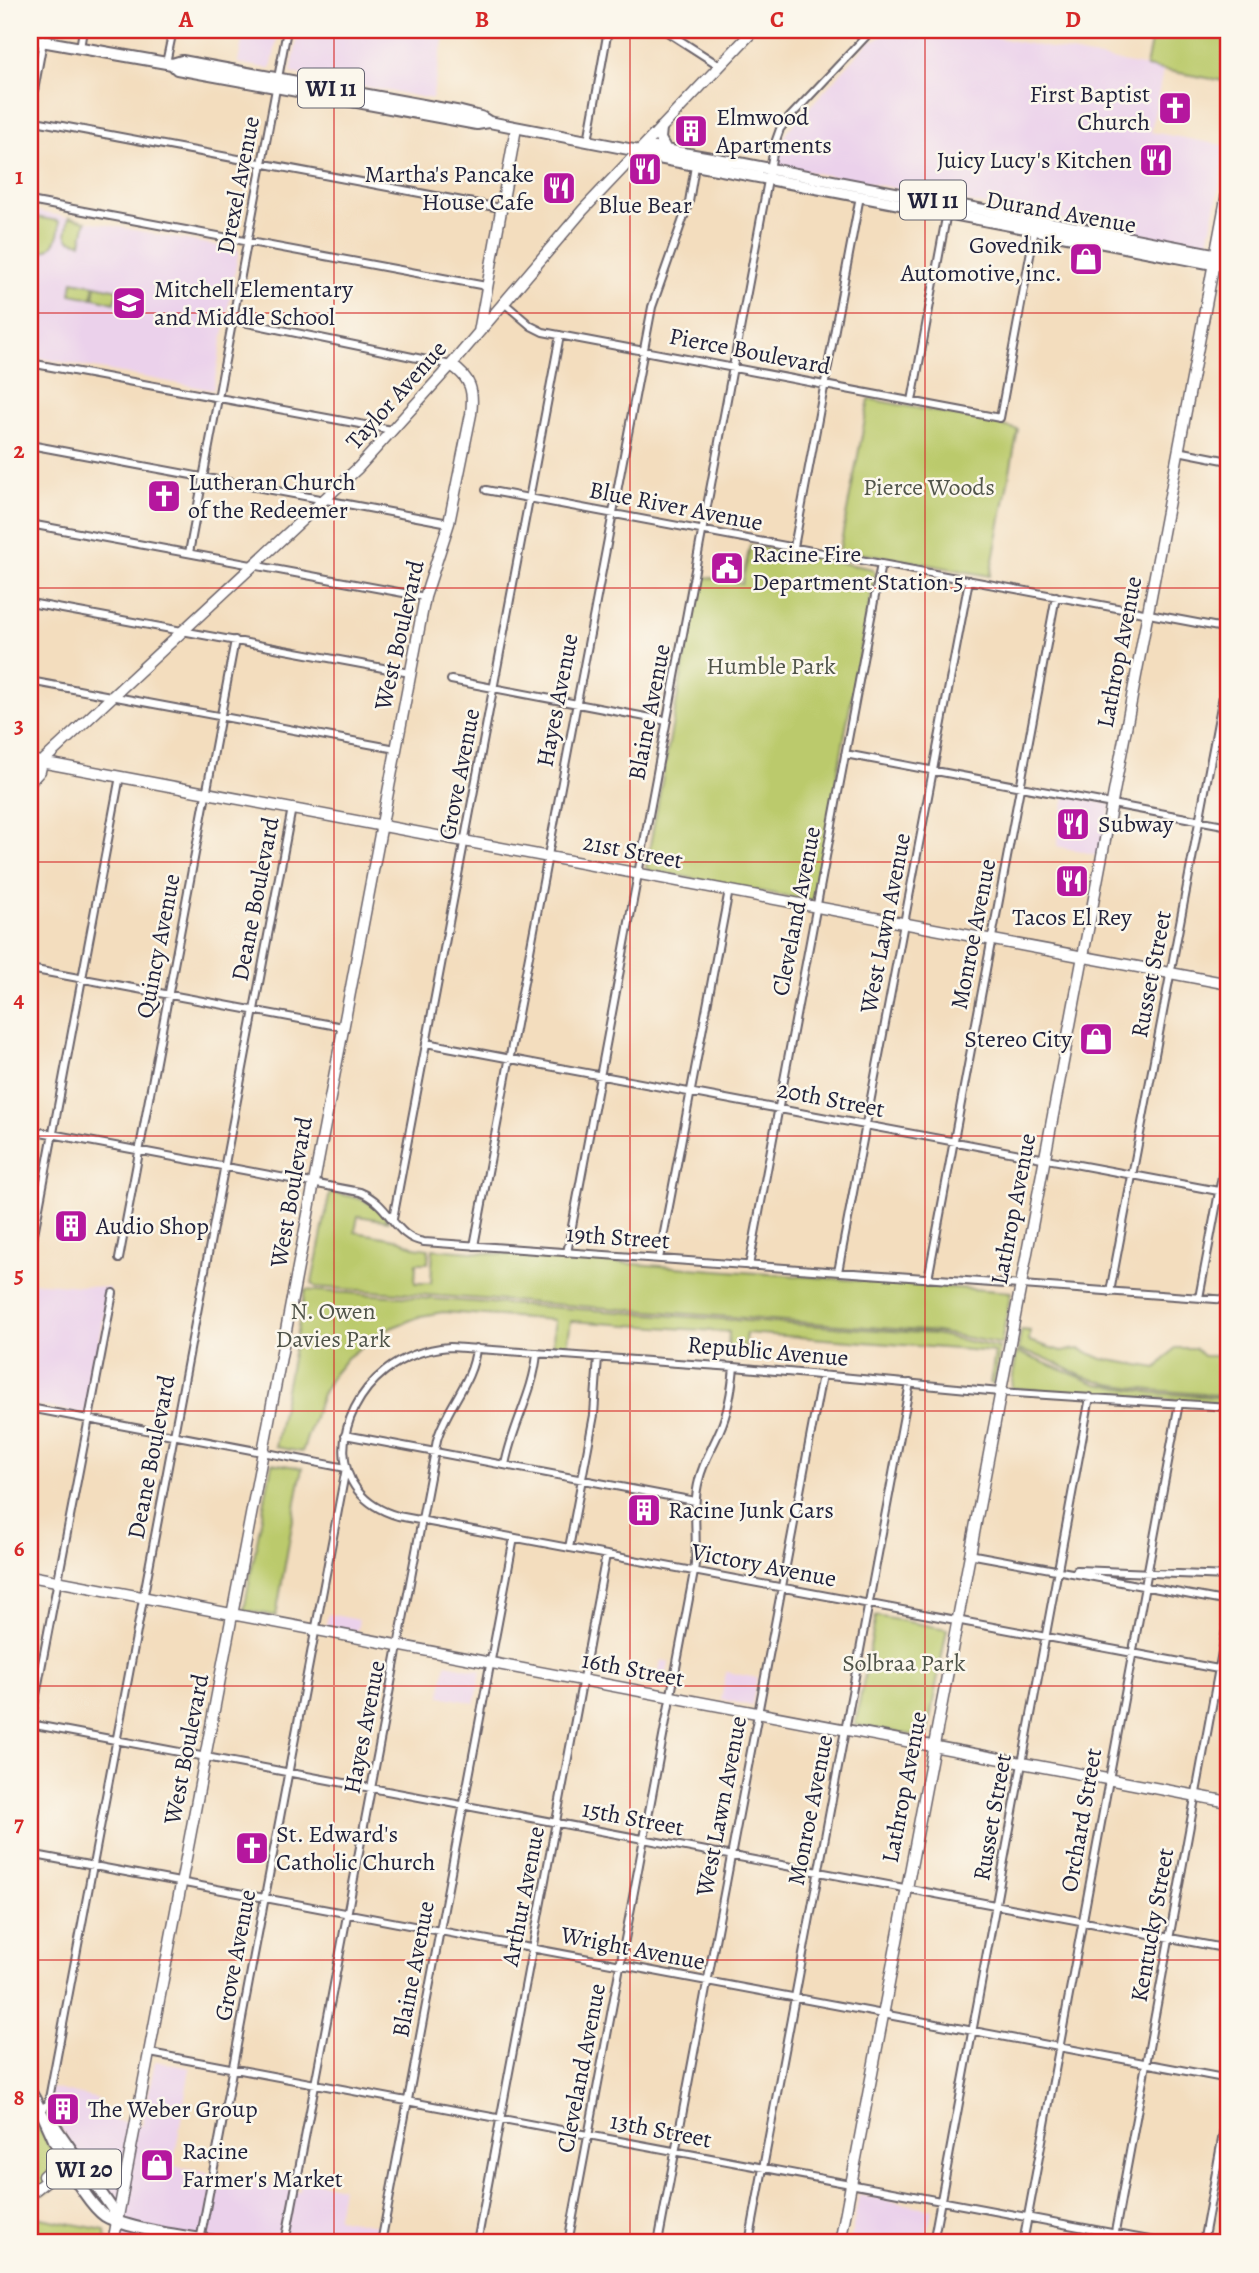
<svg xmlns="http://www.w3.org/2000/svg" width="1259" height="2273" font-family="Alegreya,serif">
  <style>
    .built { fill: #ebd1eb }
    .green { fill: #bbca6c; stroke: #6e7654; stroke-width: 2 }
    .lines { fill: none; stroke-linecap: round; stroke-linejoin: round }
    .street-casing { stroke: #6b6369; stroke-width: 10 }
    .secondary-casing { stroke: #6b6369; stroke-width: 13 }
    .primary-casing { stroke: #6b6369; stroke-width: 14 }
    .street { stroke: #fff; stroke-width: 6 }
    .secondary { stroke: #fff; stroke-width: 10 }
    .primary { stroke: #fff; stroke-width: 10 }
    .grid { fill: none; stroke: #d62828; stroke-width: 2; stroke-opacity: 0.55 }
    .labels { text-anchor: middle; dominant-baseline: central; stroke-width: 5; stroke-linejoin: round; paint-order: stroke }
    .shield { fill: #fbf7ec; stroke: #636270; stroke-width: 2 }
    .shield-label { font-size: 23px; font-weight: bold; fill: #22223b }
    .poi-label { font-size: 24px; fill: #22223b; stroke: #fbf7ec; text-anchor: start }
    .street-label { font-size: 24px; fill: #22223b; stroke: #fbf7ec }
    .park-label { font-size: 24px; fill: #50544a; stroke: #fbf7ec }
    .neatline { fill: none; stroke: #d62828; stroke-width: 2.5 }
    .grid-label { font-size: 23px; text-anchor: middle; font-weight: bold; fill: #d62828 }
  </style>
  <rect width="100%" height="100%" fill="#fbf7ec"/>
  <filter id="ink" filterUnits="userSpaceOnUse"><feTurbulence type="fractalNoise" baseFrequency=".0143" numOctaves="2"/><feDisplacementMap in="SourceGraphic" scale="14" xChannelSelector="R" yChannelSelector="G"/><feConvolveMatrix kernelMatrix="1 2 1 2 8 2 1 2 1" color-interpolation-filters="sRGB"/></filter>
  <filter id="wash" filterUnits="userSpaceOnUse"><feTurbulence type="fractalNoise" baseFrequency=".00686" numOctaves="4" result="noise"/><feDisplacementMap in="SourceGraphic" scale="28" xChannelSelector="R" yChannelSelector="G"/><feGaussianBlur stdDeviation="1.57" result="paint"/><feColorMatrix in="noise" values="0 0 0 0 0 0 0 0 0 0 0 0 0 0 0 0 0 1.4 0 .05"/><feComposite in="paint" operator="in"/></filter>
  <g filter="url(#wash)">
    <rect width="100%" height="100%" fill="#f3ddbe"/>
    <!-- built -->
    <path class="built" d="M244,30H279L271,69L238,63Z
      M299,30H445L432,99L291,73Z
      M890,30H937L973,33L1163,70L1151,132L1228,146L1207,247L778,166L782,142L788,130L871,40L875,41Z
      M30,210L239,250L213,390L30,356Z
      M1065,795L1111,804L1101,856L1057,846Z
      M30,1282L109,1288L87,1412L84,1414L30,1404Z
      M328,1614L359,1620L357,1631L326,1625Z
      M661,1660L669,1662L664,1689L656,1687Z
      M446,1664L481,1671L475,1703L440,1696Z
      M726,1672L757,1678L752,1705L721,1700Z
      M155,2061L190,2068L173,2166L299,2192L302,2179L342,2187L337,2218L380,2226L377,2243H120L127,2214L109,2201L54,2118L48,2104L51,2088L98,2099L95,2116L142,2126Z
      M859,2195L932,2209L926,2243H850Z"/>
    <!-- green -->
    <path class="green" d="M1148,30H1229V82L1146,67L1152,36Z
      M30,216L59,221C61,240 50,257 30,251Z
      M69,217L86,221L81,243L69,240L66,234Z
      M73,281L95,285L92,298L71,294Z
      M96,285L118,290L115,303L94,298Z
      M869,399L990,422L1018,430L990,576L882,556L839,552Z
      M750,545L873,569L875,573L814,899L811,901L648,870L646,867L700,576L742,584Z
      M330,1192C354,1197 375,1199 388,1221L358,1216L355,1232L401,1240L414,1247L429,1249L428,1263H416L415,1283H431L433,1249L1011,1292L1001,1344L937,1332L316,1287L312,1283Z
      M305,1290L934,1334L1000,1348L994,1384L990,1383L995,1352L746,1333L743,1360L727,1359L729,1332L571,1321L567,1347L553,1350L554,1320L443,1312L421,1316L381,1332L347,1358L333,1375L322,1394L302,1452L275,1447Z
      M1021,1330L1030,1331L1029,1341L1061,1351L1080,1349L1102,1359L1157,1368L1175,1348H1195L1203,1356H1221L1229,1353V1396L1151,1390L1110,1384L1082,1376L1047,1359L1018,1350Z
      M1017,1352L1097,1384L1154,1393L1229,1398V1404L1011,1388Z
      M272,1463L302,1468L276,1616L244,1610Z
      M876,1616L947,1629L927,1734L924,1737L855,1725Z
      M30,2111L66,2176C60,2188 43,2196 30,2197Z
      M30,2216L105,2230L106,2243H30Z"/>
  </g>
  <g filter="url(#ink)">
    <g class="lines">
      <!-- street casing -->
      <g class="street-casing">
        <path id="street" d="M664,30L720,66
          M80,48L83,30
          M166,63L173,30
          M30,113L43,41
          M30,120L500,208
          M588,141L608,30
          M30,201L486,286
          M503,302L531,326L543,332L1000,418L1035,229
          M233,320L451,365
          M30,363L392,430
          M912,401L947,212
          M30,445L449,523
          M1178,451L1229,461
          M486,490L1229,629
          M30,524L425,597
          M794,547L860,196
          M189,553L287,30
          M30,603L410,673
          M451,680L667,721
          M30,681L396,749
          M845,754L1229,826
          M30,969L343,1027
          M426,1043L1229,1193
          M30,1130L360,1192C392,1205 393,1237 424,1242L1229,1300
          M393,1219L560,335
          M474,1246L652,307L689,202L695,166
          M31,1250L120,776
          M567,1253L775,143L780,129L788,119L872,30
          M119,1259L235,640
          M659,1259L729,890
          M749,1266L881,564
          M838,1272L969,580
          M928,1279L1056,596
          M1110,1292L1229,664
          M1199,1298L1229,1139
          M1229,1407L1000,1392L734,1367L450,1347C426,1349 404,1356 385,1371C333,1412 324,1495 398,1516L1229,1671
          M30,1408L346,1468L200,2241
          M345,1435L695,1501
          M505,1465C512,1426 534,1392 537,1353
          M569,1548L594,1415L598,1357
          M969,1554L1229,1602
          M1077,1570L1229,1576
          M30,1724L1229,1949
          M30,1726L113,1293
          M30,1854L1229,2079
          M150,2053L1165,2243
          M41,2109L48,2104L292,808
          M285,2243L437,1440C446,1407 473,1383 476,1348
          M381,2243L514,1538
          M477,2243L606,1555
          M568,2243L694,1572C699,1540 691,1510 699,1480C703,1462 713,1447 720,1430C729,1410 732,1389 734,1367
          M658,2243L822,1375
          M749,2243L910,1383
          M933,2243L1090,1397
          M1023,2243L1179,1403
          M1113,2243L1229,1614
          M1203,2243L1229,2101"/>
      </g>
      <!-- secondary casing -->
      <g class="secondary-casing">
        <path id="secondary" d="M479,332L516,128
          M30,760L1229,984
          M30,769L42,762L358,468L451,365L583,210L754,30
          M30,782L40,771L42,762
          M30,1576L1229,1802
          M43,2176L63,2158
          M30,2194L62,2168L68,2167
          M113,2243L425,597L449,523L471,414C474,391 471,378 451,365
          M840,2243L1229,183"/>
      </g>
      <!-- primary casing -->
      <g class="primary-casing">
        <path id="primary" d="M30,39L172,64L177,69L477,124L489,122
          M172,64L182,61L461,112L481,117L489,122L639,151L648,156L1229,267
          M661,128L660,139L666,150
          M639,151L654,148L734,162L1229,257
          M30,2091C44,2113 51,2136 63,2159C72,2174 91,2207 105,2216C128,2230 198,2238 227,2243
          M46,2119L54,2125L113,2210L118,2221"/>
      </g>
      <!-- street -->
      <use href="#street" class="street"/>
      <!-- secondary -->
      <use href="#secondary" class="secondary"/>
      <!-- primary -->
      <use href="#primary" class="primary"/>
    </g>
  </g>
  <!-- grid -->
  <path class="grid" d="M334,30V2243M630,30V2243M925,30V2243M30,313H1229M30,588H1229M30,862H1229M30,1136H1229M30,1411H1229M30,1686H1229M30,1960H1229"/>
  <!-- icons -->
  <defs>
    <g id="church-square" transform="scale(1.75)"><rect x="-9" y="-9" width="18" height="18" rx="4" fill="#b5179e" stroke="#fbf7ec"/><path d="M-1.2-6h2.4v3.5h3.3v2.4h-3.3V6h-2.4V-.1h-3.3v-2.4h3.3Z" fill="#fff"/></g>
    <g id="building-square" transform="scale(1.75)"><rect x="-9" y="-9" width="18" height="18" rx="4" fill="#b5179e" stroke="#fbf7ec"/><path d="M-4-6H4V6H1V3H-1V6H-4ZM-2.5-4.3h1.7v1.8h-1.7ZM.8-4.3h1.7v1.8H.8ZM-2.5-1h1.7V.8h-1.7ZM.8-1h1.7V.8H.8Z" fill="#fff"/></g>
    <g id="restaurant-square" transform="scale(1.75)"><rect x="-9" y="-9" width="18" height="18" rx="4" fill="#b5179e" stroke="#fbf7ec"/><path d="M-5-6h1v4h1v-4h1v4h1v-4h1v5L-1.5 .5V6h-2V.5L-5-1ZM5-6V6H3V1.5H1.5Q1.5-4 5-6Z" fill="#fff"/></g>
    <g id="shop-square" transform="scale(1.75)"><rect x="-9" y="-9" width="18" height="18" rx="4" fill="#b5179e" stroke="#fbf7ec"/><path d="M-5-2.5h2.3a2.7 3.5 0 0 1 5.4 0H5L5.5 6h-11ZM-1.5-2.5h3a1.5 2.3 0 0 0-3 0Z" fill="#fff"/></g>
    <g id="school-square" transform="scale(1.75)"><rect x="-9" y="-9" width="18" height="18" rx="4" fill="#b5179e" stroke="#fbf7ec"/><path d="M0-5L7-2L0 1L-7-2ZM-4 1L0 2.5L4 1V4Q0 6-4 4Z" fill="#fff"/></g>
    <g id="civic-square" transform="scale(1.75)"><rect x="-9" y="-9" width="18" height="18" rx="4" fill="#b5179e" stroke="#fbf7ec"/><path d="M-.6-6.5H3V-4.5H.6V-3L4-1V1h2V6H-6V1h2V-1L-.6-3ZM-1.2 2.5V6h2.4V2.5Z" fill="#fff"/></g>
  </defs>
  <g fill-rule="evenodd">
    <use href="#church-square" x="1175" y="108"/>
    <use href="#building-square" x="691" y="131"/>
    <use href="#restaurant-square" x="1156" y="160"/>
    <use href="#restaurant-square" x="645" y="169"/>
    <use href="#restaurant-square" x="559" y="188"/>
    <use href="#shop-square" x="1086" y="259"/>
    <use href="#school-square" x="129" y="303"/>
    <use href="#church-square" x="164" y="496"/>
    <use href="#civic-square" x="727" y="568"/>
    <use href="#restaurant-square" x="1073" y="824"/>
    <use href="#restaurant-square" x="1072" y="881"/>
    <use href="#shop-square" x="1096" y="1039"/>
    <use href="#building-square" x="71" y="1226"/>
    <use href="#building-square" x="644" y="1510"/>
    <use href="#church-square" x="252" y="1848"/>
    <use href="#building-square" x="63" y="2109"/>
    <use href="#shop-square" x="157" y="2165"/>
  </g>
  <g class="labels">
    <!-- shield labels -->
    <g class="shield">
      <rect x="298" y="68.5" width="66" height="39" rx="5"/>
      <rect x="900" y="180.5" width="66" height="39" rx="5"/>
      <rect x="47" y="2149.5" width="74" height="39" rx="5"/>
    </g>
    <g class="shield-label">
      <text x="331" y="88">WI 11</text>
      <text x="933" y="200">WI 11</text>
      <text x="84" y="2169">WI 20</text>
    </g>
    <!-- poi labels -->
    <g class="poi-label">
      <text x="1150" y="94" text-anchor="end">First Baptist<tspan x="1150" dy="28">Church</tspan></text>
      <text x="716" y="117">Elmwood<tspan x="716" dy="28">Apartments</tspan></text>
      <text x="1132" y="160" text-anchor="end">Juicy Lucy's Kitchen</text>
      <text x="534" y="174" text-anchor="end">Martha's Pancake<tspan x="534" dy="28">House Cafe</tspan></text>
      <text x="645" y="205" text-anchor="middle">Blue Bear</text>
      <text x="1062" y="245" text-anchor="end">Govednik<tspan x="1062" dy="28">Automotive, inc.</tspan></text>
      <text x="154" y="289">Mitchell Elementary<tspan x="154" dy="28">and Middle School</tspan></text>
      <text x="188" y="482">Lutheran Church<tspan x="188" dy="28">of the Redeemer</tspan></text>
      <text x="752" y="554">Racine Fire<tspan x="752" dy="28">Department Station 5</tspan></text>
      <text x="1098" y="824">Subway</text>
      <text x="1072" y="917" text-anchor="middle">Tacos El Rey</text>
      <text x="1072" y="1039" text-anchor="end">Stereo City</text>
      <text x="96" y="1226">Audio Shop</text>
      <text x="668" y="1510">Racine Junk Cars</text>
      <text x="276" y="1834">St. Edward's<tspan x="276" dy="28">Catholic Church</tspan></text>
      <text x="88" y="2109">The Weber Group</text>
      <text x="182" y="2151">Racine<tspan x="182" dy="28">Farmer's Market</tspan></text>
    </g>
    <!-- street labels -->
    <g class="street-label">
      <text transform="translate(238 185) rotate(-79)">Drexel Avenue</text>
      <text transform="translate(1061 212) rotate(10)">Durand Avenue</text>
      <text transform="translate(750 351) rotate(11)">Pierce Boulevard</text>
      <text transform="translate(396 395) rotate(-48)">Taylor Avenue</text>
      <text transform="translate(676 506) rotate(11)">Blue River Avenue</text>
      <text transform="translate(399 635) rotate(-77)">West Boulevard</text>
      <text transform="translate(1119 652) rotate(-79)">Lathrop Avenue</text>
      <text transform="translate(557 700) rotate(-79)">Hayes Avenue</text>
      <text transform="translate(649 712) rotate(-79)">Blaine Avenue</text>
      <text transform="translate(459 774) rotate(-79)">Grove Avenue</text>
      <text transform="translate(633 851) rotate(11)">21st Street</text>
      <text transform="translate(255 899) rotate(-79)">Deane Boulevard</text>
      <text transform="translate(796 911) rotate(-79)">Cleveland Avenue</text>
      <text transform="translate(885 923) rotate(-79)">West Lawn Avenue</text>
      <text transform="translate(973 934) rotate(-79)">Monroe Avenue</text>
      <text transform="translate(158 946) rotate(-79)">Quincy Avenue</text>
      <text transform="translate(1151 974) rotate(-79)">Russet Street</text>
      <text transform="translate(831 1099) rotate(11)">20th Street</text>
      <text transform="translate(291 1192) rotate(-80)">West Boulevard</text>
      <text transform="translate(1013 1209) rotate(-79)">Lathrop Avenue</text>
      <text transform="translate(618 1237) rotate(4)">19th Street</text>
      <text transform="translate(768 1351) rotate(5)">Republic Avenue</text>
      <text transform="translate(151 1457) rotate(-79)">Deane Boulevard</text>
      <text transform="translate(764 1565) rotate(11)">Victory Avenue</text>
      <text transform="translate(633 1669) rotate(11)">16th Street</text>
      <text transform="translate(364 1727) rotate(-79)">Hayes Avenue</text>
      <text transform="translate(186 1749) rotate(-79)">West Boulevard</text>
      <text transform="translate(904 1787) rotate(-79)">Lathrop Avenue</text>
      <text transform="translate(721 1806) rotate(-79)">West Lawn Avenue</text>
      <text transform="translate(810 1810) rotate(-79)">Monroe Avenue</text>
      <text transform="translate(992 1817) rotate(-80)">Russet Street</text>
      <text transform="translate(633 1818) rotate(11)">15th Street</text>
      <text transform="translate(1081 1820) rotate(-80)">Orchard Street</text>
      <text transform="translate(523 1896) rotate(-79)">Arthur Avenue</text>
      <text transform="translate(1152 1925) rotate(-80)">Kentucky Street</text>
      <text transform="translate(633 1948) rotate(11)">Wright Avenue</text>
      <text transform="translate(235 1955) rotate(-79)">Grove Avenue</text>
      <text transform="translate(413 1969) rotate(-79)">Blaine Avenue</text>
      <text transform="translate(581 2068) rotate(-79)">Cleveland Avenue</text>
      <text transform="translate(661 2130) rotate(11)">13th Street</text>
    </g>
    <!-- park labels -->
    <g class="park-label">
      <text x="929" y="487">Pierce Woods</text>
      <text x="771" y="666">Humble Park</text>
      <text x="333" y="1311">N. Owen<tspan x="333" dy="28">Davies Park</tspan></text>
      <text x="904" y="1663">Solbraa Park</text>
    </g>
  </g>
  <!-- margin -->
  <rect width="1259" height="2273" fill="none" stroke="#fbf7ec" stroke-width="77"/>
  <rect x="38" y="38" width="1182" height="2196" class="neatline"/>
  <g class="grid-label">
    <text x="186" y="27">A</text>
    <text x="482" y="27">B</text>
    <text x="777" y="27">C</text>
    <text x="1073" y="27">D</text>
    <text x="19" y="184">1</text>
    <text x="19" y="458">2</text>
    <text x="19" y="733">3</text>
    <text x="19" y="1007">4</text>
    <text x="19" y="1282">5</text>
    <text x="19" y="1556">6</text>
    <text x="19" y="1831">7</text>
    <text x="19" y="2105">8</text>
  </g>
</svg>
